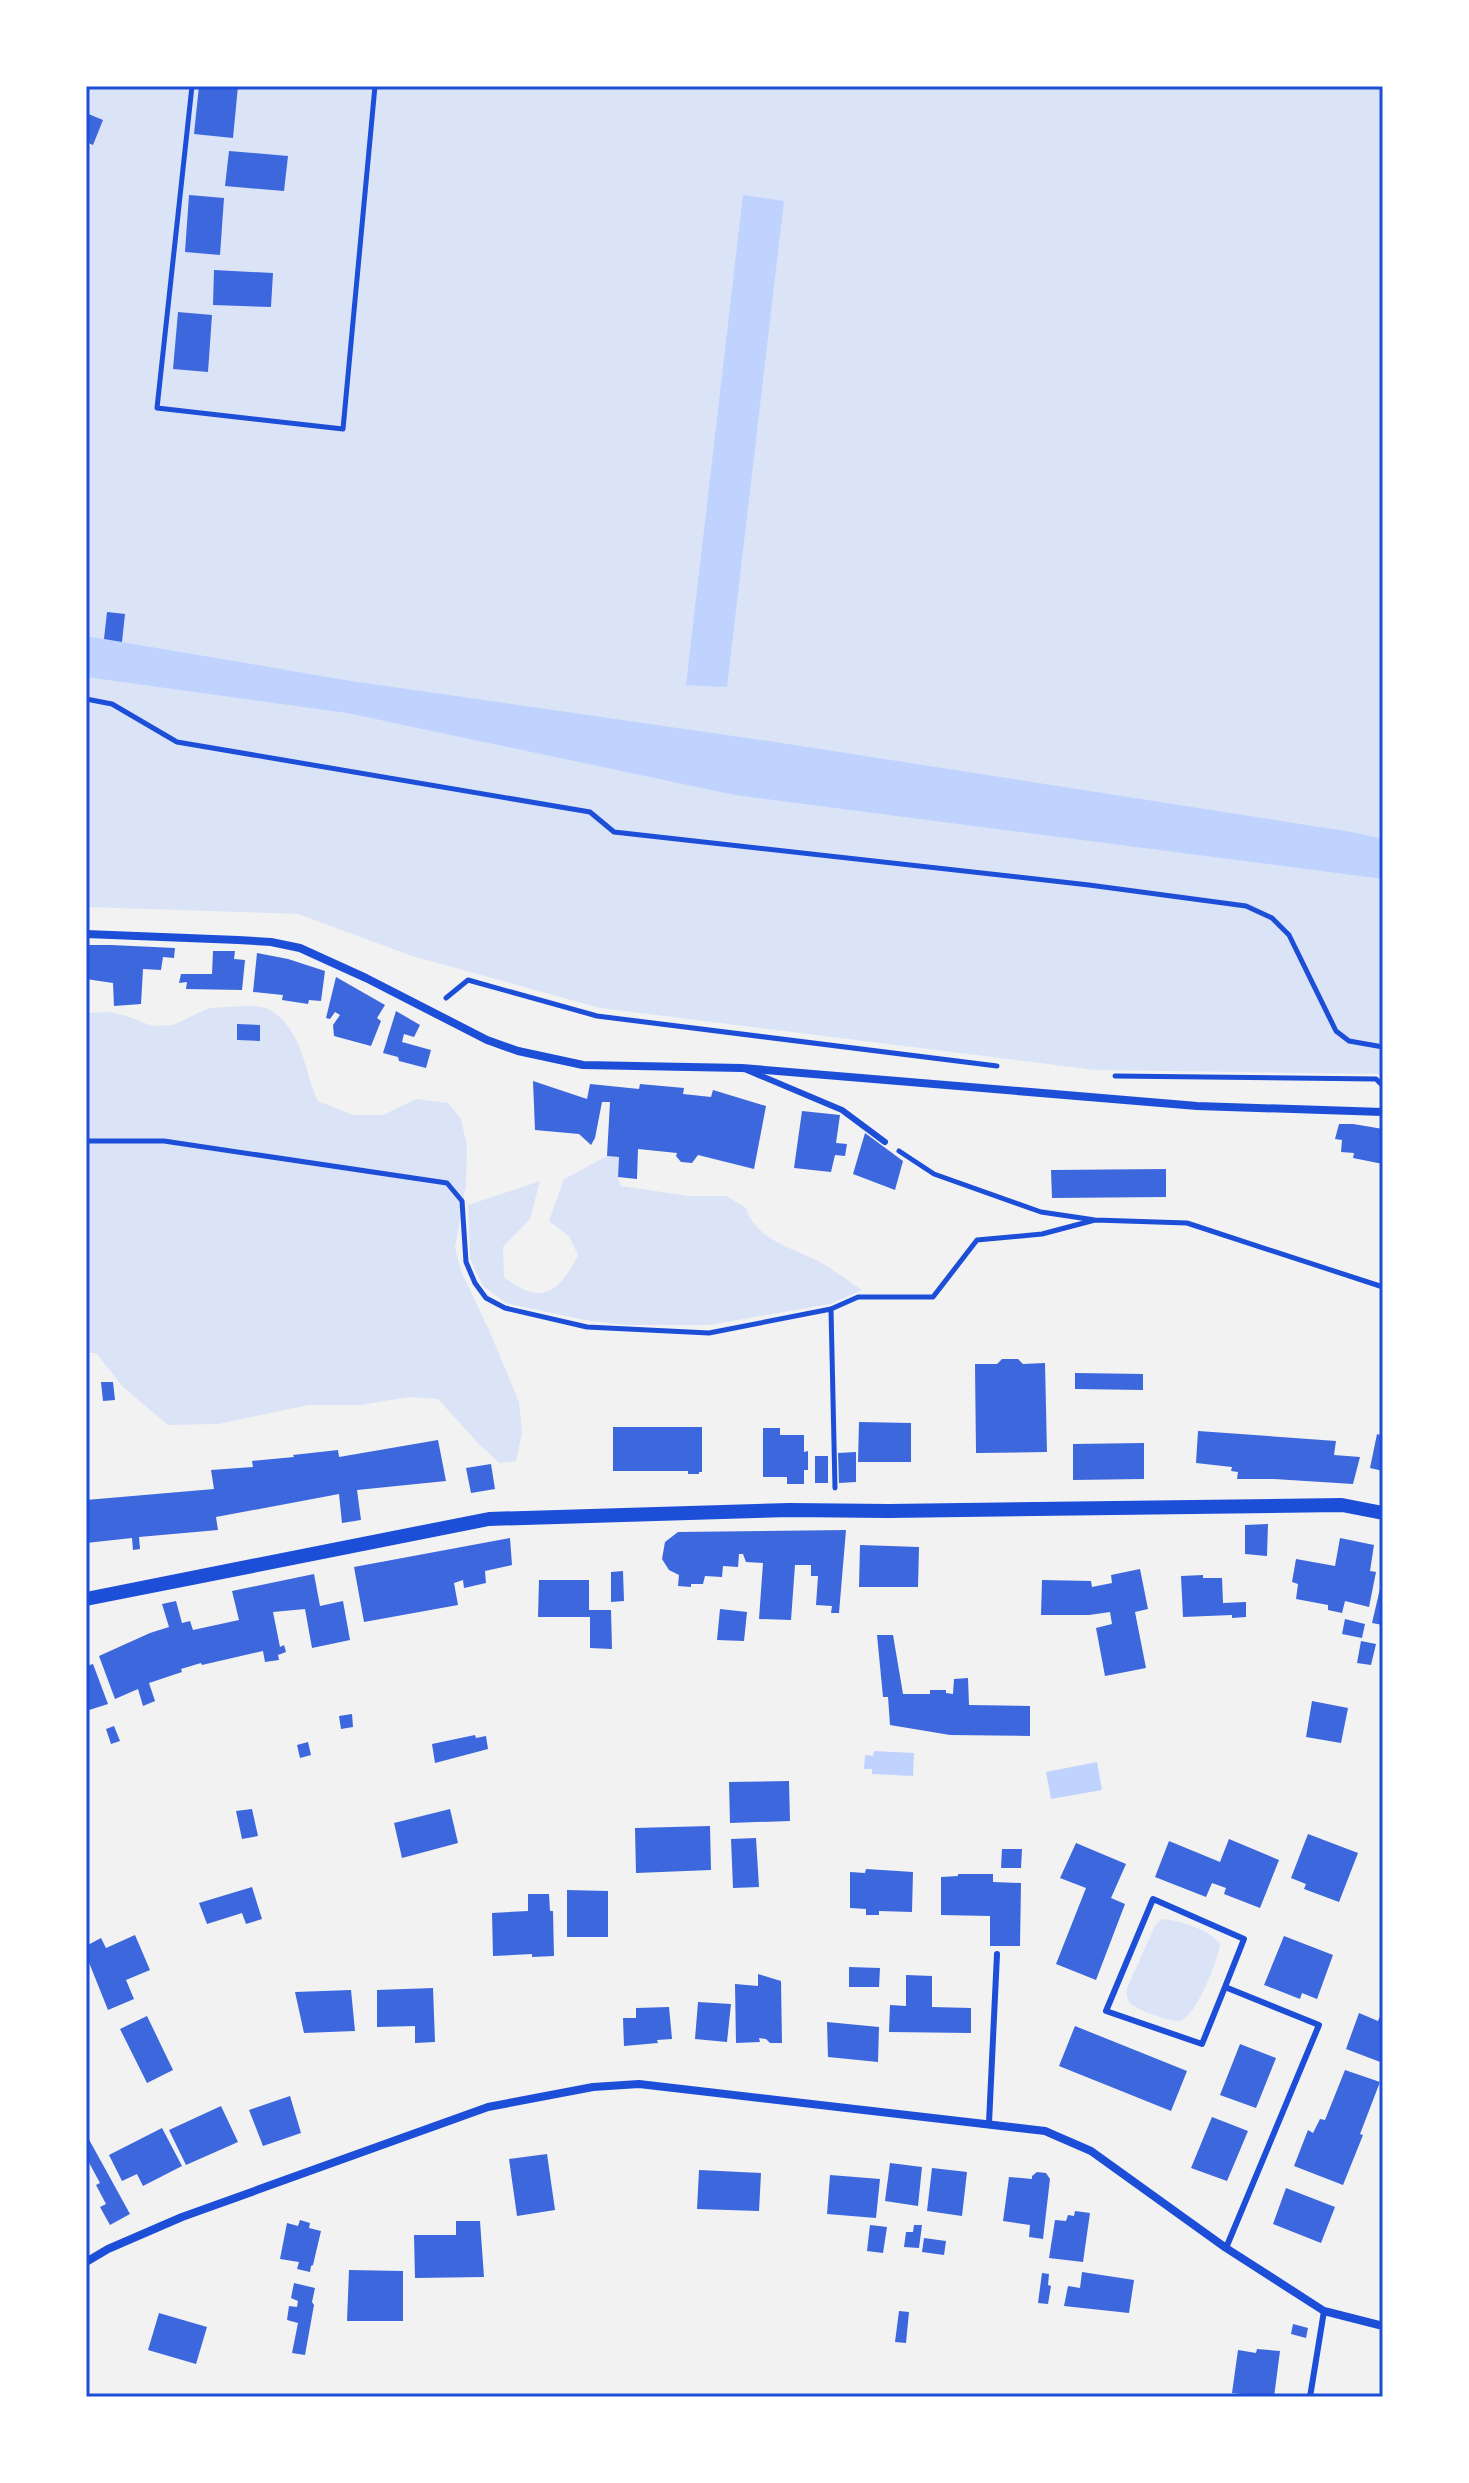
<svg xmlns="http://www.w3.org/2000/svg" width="1469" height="2483" font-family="'Asap Condensed',sans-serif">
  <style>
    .green { fill: #dbe4f7 }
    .water { fill: #bfd3fe }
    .building { fill: #3d67dc }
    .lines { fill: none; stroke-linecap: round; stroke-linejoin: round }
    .path { stroke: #1d4ed8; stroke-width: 5 }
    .service { stroke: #1d4ed8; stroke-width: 6 }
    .minor { stroke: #1d4ed8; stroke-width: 8 }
    .tertiary { stroke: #1d4ed8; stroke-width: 14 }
    .neatline { fill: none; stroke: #1d4ed8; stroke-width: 3 }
  </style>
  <rect width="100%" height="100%" fill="#f2f2f2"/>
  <!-- green -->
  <path class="green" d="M87,86H1383V1074L1095,1070L600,1008L412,956L298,914L86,907Z
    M244,1006C251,1006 262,1006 268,1009C303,1028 303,1069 318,1101L353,1115H383L416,1099L448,1103L461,1119L467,1146L466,1185L455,1247L461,1271L489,1330L519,1402L522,1433L516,1461L499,1463L477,1442L438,1399L409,1397L360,1405H309L218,1424L168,1425L123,1387L96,1353H86V1013L109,1012L127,1016L152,1026L173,1025L209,1008Z
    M607,1156L619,1157L618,1177L621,1186L689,1196H726L746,1208C756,1240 793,1248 820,1262C834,1270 848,1281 862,1290L830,1304L709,1325H627L590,1321L523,1307L506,1303L484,1287L478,1276L470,1258L468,1205L540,1181L530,1219L503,1247L504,1277C540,1306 559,1294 578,1255L569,1236L549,1221L564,1179Z
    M1161,1919C1180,1920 1207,1929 1220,1943C1219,1959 1196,2017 1180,2021C1173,2023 1138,2010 1132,2005C1127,2001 1126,1994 1127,1988L1155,1926Z"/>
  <!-- water -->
  <path class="water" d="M743,195L784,201L727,687L686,685Z
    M86,636L351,681L782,743L1352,832L1383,839V879L735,795L347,713L86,677Z
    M874,1751L914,1753L913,1776L872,1774V1769H864L865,1755L873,1756Z
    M1097,1762L1102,1790L1051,1799L1046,1772Z"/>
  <!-- building -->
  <path class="building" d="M199,86H238L233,138L194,134Z
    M86,113L103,120L93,145L86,142Z
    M229,151L288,156L284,191L225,186Z
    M189,195L224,198L220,255L185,252Z
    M214,270L273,273L271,307L213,305Z
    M178,312L212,315L208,372L173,369Z
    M107,612L125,614L122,642L104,639Z
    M86,945H111L175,948L174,958L163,957L161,970L143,969L141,1004L114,1006L113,983L86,979Z
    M213,951H235L234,959L245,960L242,990L186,989L187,982L179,983L181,974H212Z
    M257,953L288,959L325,971L321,1001L309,1000L308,1004L282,1000L283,995L253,992Z
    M336,977L385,1005L377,1018L381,1021L371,1046L334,1036L333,1025L340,1015L335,1012L330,1019L326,1018Z
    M396,1011L420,1025L414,1037L404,1034L402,1042L431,1050L426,1068L399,1061L398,1057L383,1053Z
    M237,1024L260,1025V1041L237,1040Z
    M533,1081L587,1099L590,1084L639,1089L640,1084L684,1088L683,1094L711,1097L713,1090L766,1106L754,1169L698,1155L692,1163L681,1162L676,1156L677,1153L638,1149L637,1179L618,1177L619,1157L607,1156L610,1102H602L595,1138L591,1145L579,1134L535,1130Z
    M802,1111L840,1115L836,1143L847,1144L845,1156L835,1155L831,1172L794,1168Z
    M1339,1124H1353L1383,1129V1164L1353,1158L1354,1153L1341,1152L1342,1140L1335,1139Z
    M865,1133L903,1161L895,1190L853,1174Z
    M1166,1169V1197L1052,1198L1051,1170Z
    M1002,1359H1018L1023,1364L1045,1363L1047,1452L976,1453L975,1364H997Z
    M1075,1373L1143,1374V1390L1075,1389Z
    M101,1382H113L115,1400L103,1401Z
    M859,1422L911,1423V1462H858Z
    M613,1427H702V1472H699V1474H688V1471H613Z
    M763,1428H780V1435H804V1452L808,1451V1470H804V1484H787V1477H763Z
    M1198,1431L1336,1441L1334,1455L1360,1457L1353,1484L1274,1479H1237L1238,1472L1231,1471L1232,1467L1196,1463Z
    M1377,1434L1383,1436V1471L1370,1468Z
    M438,1440L446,1481L357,1490L361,1520L342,1523L339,1494L216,1517L218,1530L139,1537L140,1549L133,1550L132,1538L86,1543V1500L214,1489L211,1470L253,1467L252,1461L294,1457L293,1455L338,1450L339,1457Z
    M1144,1443V1479L1073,1480V1444Z
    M856,1452V1482L839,1483L838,1453Z
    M815,1456H828V1483H815Z
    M491,1464L495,1489L471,1493L466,1468Z
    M1268,1524L1267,1556L1245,1554V1525Z
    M846,1530L839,1613H831L832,1606L816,1605L818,1576H811V1565H795L791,1620L759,1619L763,1563L746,1562L743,1554H739L738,1567L723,1566L722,1577L705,1576L703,1584H691V1587L678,1586L679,1575L669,1570L662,1559L665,1542L678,1532Z
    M510,1538L512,1565L485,1571L486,1583L464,1588L463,1580L454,1583L458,1605L364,1622L354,1567Z
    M1340,1538L1374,1545L1370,1571L1376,1572L1369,1607L1345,1601L1342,1613L1328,1610V1605L1296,1599L1298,1584L1292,1582L1296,1559L1335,1566Z
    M860,1545L919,1547L918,1587H859Z
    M1140,1569L1148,1609L1135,1612L1146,1668L1105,1676L1096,1628L1112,1624L1110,1612L1089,1615H1041L1042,1580L1091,1581L1092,1587L1112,1583L1111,1575Z
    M623,1571L624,1601L611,1602V1572Z
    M314,1574L320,1606L343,1601L350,1640L312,1648L305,1609L273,1612L280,1647L284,1645L286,1652L278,1655L279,1660L265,1662L263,1651L202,1665L201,1663L181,1669L182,1672L149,1683L155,1701L143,1706L138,1689L115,1699L99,1656L150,1633L169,1627L162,1604L176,1601L182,1623L190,1621L193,1630L239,1620L232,1591Z
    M1203,1575V1578H1222L1223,1603L1246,1602V1617L1232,1618V1615L1183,1617L1181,1576Z
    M539,1580H589V1610H611L612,1649L590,1648V1617H538Z
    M1382,1580L1383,1581V1625L1372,1623Z
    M720,1609L747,1612L744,1641L717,1640Z
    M1345,1619L1365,1624L1362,1638L1342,1634Z
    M877,1635H893L903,1694H930V1690H946V1693L953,1694L954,1679L968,1678L969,1705L1030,1706V1736L950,1735L890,1725L888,1697H883Z
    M1361,1641L1376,1644L1371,1665L1357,1663Z
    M93,1664L108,1704L86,1711V1666Z
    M1312,1701L1348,1708L1341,1743L1306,1737Z
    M352,1714L353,1727L341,1729L339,1716Z
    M114,1726L120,1741L111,1744L106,1729Z
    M475,1735L476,1738L486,1736L488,1749L435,1763L432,1744Z
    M308,1742L311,1755L300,1758L297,1745Z
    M789,1781L790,1821L730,1823L729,1782Z
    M252,1809L258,1836L242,1839L236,1811Z
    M450,1809L458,1843L402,1858L394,1823Z
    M710,1826L711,1870L636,1873L635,1828Z
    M1308,1834L1358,1853L1339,1902L1304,1889L1306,1884L1291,1878Z
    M756,1838L759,1887L733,1888L731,1839Z
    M1229,1839L1279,1860L1260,1908L1224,1894L1226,1888L1212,1883L1206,1897L1155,1877L1169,1841L1220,1862Z
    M1076,1843L1126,1864L1111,1898L1125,1904L1096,1980L1056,1964L1086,1888L1060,1878Z
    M1002,1849H1022L1021,1868H1001Z
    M866,1869L913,1872L912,1912L879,1911V1915H866V1909L850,1908V1872L865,1873Z
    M958,1874H993V1882L1021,1883L1020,1946H990V1916L941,1915V1877L958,1876Z
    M252,1887L262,1919L246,1924L242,1913L207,1924L199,1903Z
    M567,1890L608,1891V1937H567Z
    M528,1894H549L550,1911H553L554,1956L532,1957V1954L493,1956L492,1913L528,1911Z
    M135,1935L150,1970L126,1980L134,1999L108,2010L86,1955V1946L101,1938L106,1948Z
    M1284,1936L1333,1955L1317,1999L1302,1993L1300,1999L1264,1985Z
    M849,1967L880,1968L879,1987H849Z
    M758,1974L781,1981L782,2043H770L766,2039L759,2038L760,2042L736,2043L735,1984L758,1986Z
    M906,1975L932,1976V2007L971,2008V2033L889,2032L890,2005L906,2006Z
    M433,1988L435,2042L415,2043V2026L377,2027V1990Z
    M351,1990L355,2031L304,2033L295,1992Z
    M698,2002L731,2004L727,2042L695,2039Z
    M669,2007L672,2039L657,2040L658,2043L624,2046L623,2018H636V2008Z
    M1383,2009V2063L1346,2049L1359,2013L1378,2021Z
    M147,2016L173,2070L147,2083L120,2029Z
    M827,2022L879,2027L878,2062L828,2057Z
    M1075,2026L1187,2071L1171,2111L1059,2066Z
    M1240,2044L1276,2058L1256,2108L1220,2095Z
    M1345,2070L1380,2082L1360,2134L1363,2135L1343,2185L1294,2166L1308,2130L1313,2133L1320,2119L1325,2120Z
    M290,2096L301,2133L263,2146L249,2110Z
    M221,2106L238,2142L186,2165L169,2130Z
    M1212,2117L1248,2131L1227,2181L1191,2168Z
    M162,2128L182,2166L143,2186L137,2174L122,2181L109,2155Z
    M86,2134L130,2214L110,2225L100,2207L106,2204L96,2185L100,2183L86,2157Z
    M547,2154L555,2210L517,2216L509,2159Z
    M890,2163L922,2167L918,2206L885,2201Z
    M932,2168L967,2172L962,2216L927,2211Z
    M699,2170L761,2173L759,2211L697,2209Z
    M1037,2172L1046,2173L1050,2179L1043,2239L1029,2237L1030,2225L1003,2221L1009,2177L1032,2179V2176Z
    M830,2175L880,2179L876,2218L827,2214Z
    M1286,2188L1335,2207L1321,2243L1273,2224Z
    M1075,2211L1090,2213L1083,2262L1049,2258L1055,2220L1066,2221L1068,2215L1074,2216Z
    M300,2220L310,2223L309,2228L321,2231L313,2265L311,2266L310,2272L297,2269L299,2262L280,2259L287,2223L298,2226Z
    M456,2221H480L484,2277L415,2278L414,2235H456Z
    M870,2225L887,2227L883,2253L867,2251Z
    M914,2225H922L919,2248L904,2247L906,2232H913Z
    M924,2238L946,2241L944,2255L922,2252Z
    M349,2270L403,2271V2321H347Z
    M1082,2272L1134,2280L1129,2313L1064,2306L1068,2286L1080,2288Z
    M1042,2273L1049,2274L1048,2285L1051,2286L1048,2304L1038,2303Z
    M294,2283L315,2288L312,2302L314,2305L305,2355L292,2353L298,2323L287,2320L289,2306L297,2307L298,2301L291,2298Z
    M899,2311L909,2312L906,2343L895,2342Z
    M159,2313L207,2327L196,2364L148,2350Z
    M1293,2324L1308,2328L1306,2338L1291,2334Z
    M1257,2349L1280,2351L1274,2397L1232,2393L1238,2350L1256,2353Z"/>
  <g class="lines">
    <!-- path -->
    <path class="path" d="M192,86L157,408L343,429L375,86
      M86,699L112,704L177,742L590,812L614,832L1089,885L1246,906L1272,918L1289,935L1336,1031L1349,1041L1383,1047
      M446,998L468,980L597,1016L997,1066
      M1115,1076L1376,1079L1383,1086
      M86,1141H164L447,1183L462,1201L466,1262L475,1283L486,1298L505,1308L587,1327L709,1333L831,1309L858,1297H933L977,1240L1042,1234L1095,1220
      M899,1151L934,1174L1041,1212L1095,1220L1187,1223L1383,1287
      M831,1309L835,1488"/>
    <!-- service -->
    <path class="service" d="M747,1070L842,1110L885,1142
      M1225,1987L1244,1939L1153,1899L1106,2011L1202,2044L1225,1987L1319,2025L1226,2248
      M989,2123L997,1954
      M1310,2397L1324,2311"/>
    <!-- minor -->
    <path class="minor" d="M86,934L238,940L271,942L300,948L366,978L487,1040L518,1051L583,1065L742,1068L1197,1106L1383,1112
      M86,2262L108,2249L182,2217L488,2107L593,2087L639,2084L1045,2131L1091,2151L1226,2248L1324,2311L1383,2326"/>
    <!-- tertiary -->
    <path class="tertiary" d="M86,1599L489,1519L789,1510L889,1511L1342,1505L1383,1513"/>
  </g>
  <!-- border -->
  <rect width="1469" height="2483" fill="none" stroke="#ffffff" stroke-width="176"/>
  <rect x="88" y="88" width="1293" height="2307" class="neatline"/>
</svg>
